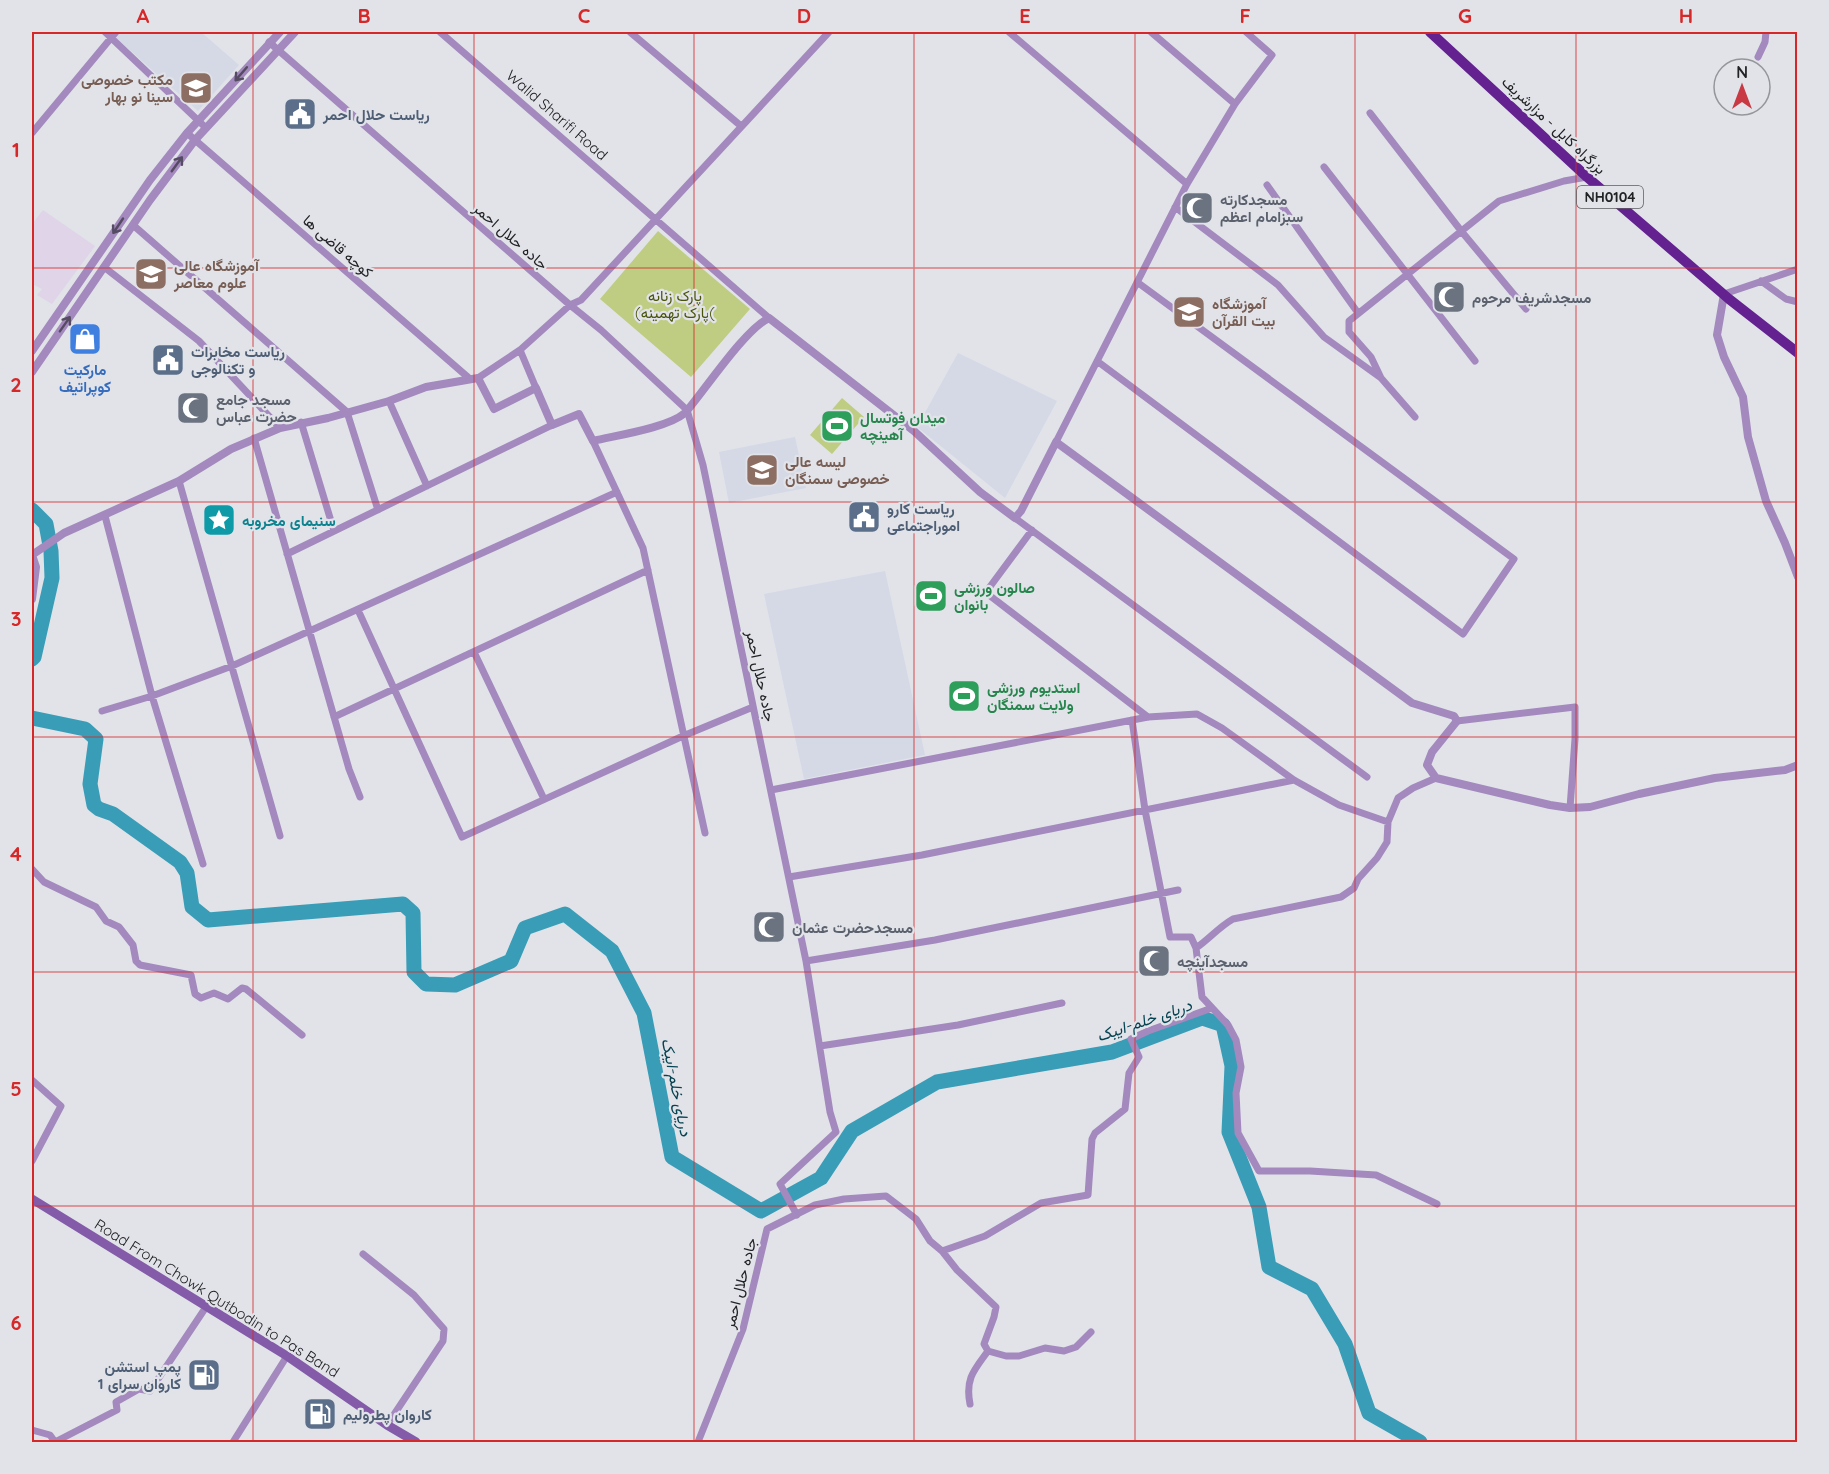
<svg xmlns="http://www.w3.org/2000/svg" width="1829" height="1474" font-family="Quicksand,Vazirmatn,sans-serif">
  <style>
    .commercial { fill: #e0d4e8 }
    .built { fill: #d5d9e6 }
    .green { fill: #bfcd83 }
    .lines { fill: none; stroke-linecap: round; stroke-linejoin: round }
    .river { stroke: #399db7; stroke-width: 15 }
    .minor { stroke: #a389be; stroke-width: 7 }
    .tertiary { stroke: #a389be; stroke-width: 8 }
    .secondary { stroke: #845ba9; stroke-width: 9 }
    .trunk { stroke: #642190; stroke-width: 10 }
    .oneway { stroke: #554b62 }
    .grid { fill: none; stroke: #d62828; stroke-width: 1.5; stroke-opacity: 0.55 }
    .labels { text-anchor: middle; dominant-baseline: central; stroke-width: 4.5; stroke-linejoin: round; paint-order: stroke }
    .shield { fill: #e1e3e9; stroke: #5b5c5f; stroke-width: 1.5 }
    .shield-label { font-size: 14px; font-weight: bold; fill: #212224 }
    .education-label { font-size: 15px; font-weight: bold; fill: #785e54; stroke: #e1e3e9; text-anchor: start }
    .service-label { font-size: 15px; font-weight: bold; fill: #4e5e75; stroke: #e1e3e9; text-anchor: start }
    .street-label { font-size: 15px; fill: #212224; stroke: #e1e3e9 }
    .worship-label { font-size: 15px; font-weight: bold; fill: #5b616d; stroke: #e1e3e9; text-anchor: start }
    .park-label { font-size: 15px; fill: #495309; stroke: #e1e3e9 }
    .shop-label { font-size: 15px; font-weight: bold; fill: #366cbe; stroke: #e1e3e9 }
    .leisure-label { font-size: 15px; font-weight: bold; fill: #27864d; stroke: #e1e3e9; text-anchor: start }
    .culture-label { font-size: 15px; font-weight: bold; fill: #0d838f; stroke: #e1e3e9; text-anchor: start }
    .water-label { font-size: 16px; font-style: italic; fill: #064351; stroke: #e1e3e9 }
    .neatline { fill: none; stroke: #d62828; stroke-width: 2 }
    .grid-label { font-size: 20px; text-anchor: middle; font-weight: bold; fill: #d62828 }
  </style>
  <rect width="100%" height="100%" fill="#e1e3e9"/>
  <!-- commercial -->
  <path class="commercial" d="M43,210L95,246L52,304L37,295L42,289L32,284V224Z"/>
  <!-- built -->
  <path class="built" d="M120,32H201L239,65L198,111L115,37Z
    M958,353L1057,401L1005,498L917,427Z
    M795,437L806,488L729,503L719,452Z
    M885,571L925,755L804,779L764,594Z"/>
  <!-- green -->
  <path class="green" d="M658,231L750,309L691,377L600,299Z
    M842,398L864,417L832,454L810,435Z"/>
  <g class="lines">
    <!-- river -->
    <path class="river" d="M32,510L46,524L51,551L52,578L34,657L32,659
      M32,718L85,729L96,739L90,784L94,805L99,809L113,814L180,862L187,873L192,907L208,920L403,904L413,913L414,972L426,984L455,985L511,961L525,928L565,914L612,951L644,1013L672,1157L761,1211L821,1178L852,1131L937,1082L1112,1052L1202,1018L1223,1025L1232,1066L1229,1132L1259,1207L1269,1267L1312,1289L1345,1344L1369,1413L1420,1442"/>
    <!-- minor -->
    <path class="minor" d="M105,32L205,127
      M440,32L769,318
      M630,32L741,126
      M1009,32L1187,184
      M1151,32L1235,104
      M269,42L570,305L601,330L687,410L703,465L806,961L830,1112L836,1132L780,1184L797,1215
      M1758,57L1765,42L1766,32
      M1370,113L1462,232L1526,309
      M32,133L116,32
      M187,133L470,379
      M1324,167L1475,361
      M1267,185L1358,313
      M1175,207L1278,285L1324,337L1381,378L1415,417
      M133,225L347,412L378,510
      M104,267L199,341L280,428
      M1761,281L1786,299L1798,302
      M1724,294L1798,269
      M520,350L536,388
      M1097,361L1463,634L1514,559L1137,282
      M478,378L520,350L570,305L581,300L829,32
      M1381,378L1371,357L1349,332V321L1499,201L1564,181L1587,177
      M389,401L427,486
      M301,422L334,531
      M254,438L349,769L360,797
      M593,441L643,548L705,833
      M1056,442L1187,184L1235,104L1272,55L1246,32
      M179,481L280,836
      M105,516L152,696L203,864
      M1015,518L1367,777
      M1032,530L989,588V595L1148,717
      M287,554L552,425
      M358,610L462,837L683,736L753,707
      M474,652L544,799
      M102,711L152,696L232,666L617,492
      M334,717L648,570
      M1132,720L1145,810L1170,937H1191L1196,948L1202,997L1228,1025L1236,1040L1241,1067L1236,1093L1238,1133L1259,1171H1310L1376,1175L1437,1204
      M1457,721L1575,707V739L1570,808
      M771,790L1148,717L1197,714L1222,728L1294,780L1339,805L1388,822
      M32,869L44,882L96,907L106,921L119,927L133,945L136,961L140,965L191,975L195,994L201,998L214,993L228,999L242,988L246,989L302,1035
      M789,877L922,855L1294,780
      M1196,948C1209,939 1219,927 1233,919L1341,897L1354,888L1358,879L1377,858L1387,842L1388,822L1398,798L1413,788L1436,778
      M806,961L935,940L1178,890
      M820,1046L958,1025L1062,1003
      M32,1080L61,1106L32,1161
      M942,1251L985,1236L1041,1203L1088,1195L1092,1139L1095,1133L1125,1109L1129,1073L1139,1057L1131,1039L1148,1031L1212,1008
      M363,1254L414,1295L444,1329L443,1341L387,1425
      M988,1351L1006,1356H1019L1045,1348L1064,1351L1076,1347L1091,1332
      M32,1430L50,1435L55,1442
      M55,1442L117,1410L116,1402L139,1389L150,1391L206,1307
      M233,1442L287,1356
      M698,1442L743,1329L767,1229L815,1205L844,1199L886,1196L916,1219L930,1241L942,1251L957,1270L996,1307L994,1317L984,1344L988,1351C974,1370 965,1379 970,1404"/>
    <!-- tertiary -->
    <path class="tertiary" d="M1724,294L1717,335L1724,357L1743,397L1748,437L1766,501L1785,543L1798,577
      M32,351L150,180L187,133L280,32
      M32,372L150,200L195,140L295,32
      M32,555L64,533L179,481L231,449L280,428L328,418L389,401L426,387L478,378L494,409L536,388L552,425L579,414L593,441C618,435 667,428 685,413C705,390 745,329 769,318L914,431L980,492L1015,518L1021,511L1056,442L1412,703L1454,716L1457,721L1432,752L1427,765L1436,778L1550,805L1570,808L1590,807L1639,794L1715,778L1785,770L1798,765
      M32,599L36,567L32,555"/>
    <!-- secondary -->
    <path class="secondary" d="M32,1199L287,1356L387,1425L416,1442"/>
    <!-- trunk -->
    <path class="trunk" d="M1430,32L1587,177L1729,299L1798,353"/>
  </g>
  <!-- one-way arrows -->
  <defs><path id="oneway-shaft" d="M-6 0H5M1.5-3L5.5 0L1.5 3" fill="none" stroke-width="1.6" stroke-linecap="round" stroke-linejoin="round" transform="scale(1.5)"/></defs>
  <g class="oneway">
    <use href="#oneway-shaft" transform="translate(241 74) rotate(131)"/>
    <use href="#oneway-shaft" transform="translate(177 164) rotate(-54)"/>
    <use href="#oneway-shaft" transform="translate(118 226) rotate(124)"/>
    <use href="#oneway-shaft" transform="translate(65 324) rotate(-55)"/>
  </g>
  <!-- grid -->
  <path class="grid" d="M253,32V1442M474,32V1442M694,32V1442M914,32V1442M1135,32V1442M1355,32V1442M1576,32V1442M32,268H1798M32,502H1798M32,737H1798M32,972H1798M32,1206H1798"/>
  <!-- icons -->
  <defs>
    <g id="school-square" transform="scale(1.725)"><rect x="-9" y="-9" width="18" height="18" rx="4" fill="#8d6e63" stroke="#e1e3e9"/><path d="M0-5L7-2L0 1L-7-2ZM-4 1L0 2.5L4 1V4Q0 6-4 4Z" fill="#fff"/></g>
    <g id="civic-square" transform="scale(1.725)"><rect x="-9" y="-9" width="18" height="18" rx="4" fill="#5c6f8a" stroke="#e1e3e9"/><path d="M-.6-6.5H3V-4.5H.6V-3L4-1V1h2V6H-6V1h2V-1L-.6-3ZM-1.2 2.5V6h2.4V2.5Z" fill="#fff"/></g>
    <g id="mosque-square" transform="scale(1.725)"><rect x="-9" y="-9" width="18" height="18" rx="4" fill="#6b7280" stroke="#e1e3e9"/><path d="M3.5-4.9A6 6 0 1 0 3.5 4.9A5 5 0 1 1 3.5-4.9Z" fill="#fff"/></g>
    <g id="shop-square" transform="scale(1.725)"><rect x="-9" y="-9" width="18" height="18" rx="4" fill="#3f7fe0" stroke="#e1e3e9"/><path d="M-5-2.5h2.3a2.7 3.5 0 0 1 5.4 0H5L5.5 6h-11ZM-1.5-2.5h3a1.5 2.3 0 0 0-3 0Z" fill="#fff"/></g>
    <g id="stadium-square" transform="scale(1.725)"><rect x="-9" y="-9" width="18" height="18" rx="4" fill="#2e9e5b" stroke="#e1e3e9"/><path d="M0-5a6.5 5 0 1 0 0 10a6.5 5 0 1 0 0-10ZM-3.5-1.8h7v3.6h-7Z" fill="#fff"/></g>
    <g id="sight-square" transform="scale(1.725)"><rect x="-9" y="-9" width="18" height="18" rx="4" fill="#0f9aa8" stroke="#e1e3e9"/><path d="M0-6L1.8-2.2L6-1.7L2.9 1.2L3.7 5.4L0 3.3L-3.7 5.4L-2.9 1.2L-6-1.7L-1.8-2.2Z" fill="#fff"/></g>
    <g id="fuel-square" transform="scale(1.725)"><rect x="-9" y="-9" width="18" height="18" rx="4" fill="#5c6f8a" stroke="#e1e3e9"/><path d="M-5.5-6h7V0h2V4h1.3V-2.5L3-4.5l.8-.8L6-3V5H2.5V1h-1V6h-7ZM-4.2-4.7v3.2H.2V-4.7Z" fill="#fff"/></g>
  </defs>
  <g fill-rule="evenodd">
    <use href="#school-square" x="196" y="88"/>
    <use href="#civic-square" x="300" y="114"/>
    <use href="#mosque-square" x="1197" y="208"/>
    <use href="#school-square" x="151" y="274"/>
    <use href="#mosque-square" x="1449" y="297"/>
    <use href="#school-square" x="1189" y="312"/>
    <use href="#shop-square" x="85" y="339"/>
    <use href="#civic-square" x="168" y="360"/>
    <use href="#mosque-square" x="193" y="408"/>
    <use href="#stadium-square" x="837" y="426"/>
    <use href="#school-square" x="762" y="470"/>
    <use href="#civic-square" x="864" y="517"/>
    <use href="#sight-square" x="219" y="520"/>
    <use href="#stadium-square" x="931" y="596"/>
    <use href="#stadium-square" x="964" y="696"/>
    <use href="#mosque-square" x="769" y="927"/>
    <use href="#mosque-square" x="1154" y="961"/>
    <use href="#fuel-square" x="204" y="1375"/>
    <use href="#fuel-square" x="320" y="1414"/>
  </g>
  <g class="labels">
    <!-- shield labels -->
    <rect class="shield" x="1577" y="186" width="66" height="22" rx="4.5"/>
    <g class="shield-label">
      <text x="1610" y="197">NH0104</text>
    </g>
    <!-- education labels -->
    <g class="education-label">
      <text x="173" y="79" text-anchor="end">مکتب خصوصی<tspan x="173" dy="17">سینا نو بهار</tspan></text>
      <text x="174" y="265">آموزشگاه عالی<tspan x="174" dy="17">علوم معاصر</tspan></text>
      <text x="1212" y="303">آموزشگاه<tspan x="1212" dy="17">بیت القرآن</tspan></text>
      <text x="785" y="461">لیسه عالی<tspan x="785" dy="17">خصوصی سمنگان</tspan></text>
    </g>
    <!-- service labels -->
    <g class="service-label">
      <text x="323" y="114">ریاست حلال احمر</text>
      <text x="191" y="351">ریاست مخابرات<tspan x="191" dy="17">و تکنالوجی</tspan></text>
      <text x="887" y="508">ریاست کارو<tspan x="887" dy="17">اموراجتماعی</tspan></text>
      <text x="181" y="1366" text-anchor="end">پمپ استشن<tspan x="181" dy="17">کاروان سرای 1</tspan></text>
      <text x="343" y="1414">کاروان پطرولیم</text>
    </g>
    <!-- street labels -->
    <g class="street-label">
      <text transform="translate(557 115) rotate(41)">Walid Sharifi Road</text>
      <text transform="translate(1554 125) rotate(43)">بزرگراه کابل - مزارشریف</text>
      <text transform="translate(511 236) rotate(41)">جاده حلال احمر</text>
      <text transform="translate(338 246) rotate(41)">کوچه قاضی ها</text>
      <text transform="translate(761 676) rotate(78)">جاده حلال احمر</text>
      <text transform="translate(740 1283) rotate(-76)">جاده حلال احمر</text>
      <text transform="translate(217 1298) rotate(32)">Road From Chowk Qutbodin to Pas Band</text>
    </g>
    <!-- worship labels -->
    <g class="worship-label">
      <text x="1220" y="199">مسجدکارته<tspan x="1220" dy="17">سبزامام اعظم</tspan></text>
      <text x="1472" y="297">مسجدشریف مرحوم</text>
      <text x="216" y="399">مسجد جامع<tspan x="216" dy="17">حضرت عباس</tspan></text>
      <text x="792" y="927">مسجدحضرت عثمان</text>
      <text x="1177" y="961">مسجدآینچه</text>
    </g>
    <!-- park labels -->
    <g class="park-label">
      <text x="675" y="295">پارک زنانه<tspan x="675" dy="17">(پارک تهمینه(</tspan></text>
    </g>
    <!-- shop labels -->
    <g class="shop-label">
      <text x="85" y="369">مارکیت<tspan x="85" dy="17">کوپراتیف</tspan></text>
    </g>
    <!-- leisure labels -->
    <g class="leisure-label">
      <text x="860" y="417">میدان فوتسال<tspan x="860" dy="17">آهینچه</tspan></text>
      <text x="954" y="587">صالون ورزشی<tspan x="954" dy="17">بانوان</tspan></text>
      <text x="987" y="687">استدیوم ورزشی<tspan x="987" dy="17">ولایت سمنگان</tspan></text>
    </g>
    <!-- culture labels -->
    <g class="culture-label">
      <text x="242" y="520">سنیمای مخروبه</text>
    </g>
    <!-- water labels -->
    <g class="water-label">
      <text transform="translate(1144 1020) rotate(-19)">دریای خلم-ایبک</text>
      <text transform="translate(677 1087) rotate(79)">دریای خلم-ایبک</text>
    </g>
  </g>
  <!-- border -->
  <rect width="1829" height="1474" fill="none" stroke="#e1e3e9" stroke-width="66"/>
  <!-- north arrow -->
  <g transform="translate(1742 87)"><circle r="28" fill="#e1e3e9" stroke="#94969a" stroke-width="1.5"/>
  <path d="M0-4.5L10 22L0 15L-10 22Z" fill="#c93943"/>
  <text y="-9" font-size="16" font-weight="bold" text-anchor="middle" fill="#212224">N</text>
  </g>
  <rect x="33" y="33" width="1763" height="1408" class="neatline"/>
  <g class="grid-label">
    <text x="143" y="23">A</text>
    <text x="364" y="23">B</text>
    <text x="584" y="23">C</text>
    <text x="804" y="23">D</text>
    <text x="1025" y="23">E</text>
    <text x="1245" y="23">F</text>
    <text x="1465" y="23">G</text>
    <text x="1686" y="23">H</text>
    <text x="16" y="157">1</text>
    <text x="16" y="392">2</text>
    <text x="16" y="626">3</text>
    <text x="16" y="861">4</text>
    <text x="16" y="1096">5</text>
    <text x="16" y="1330">6</text>
  </g>
</svg>
